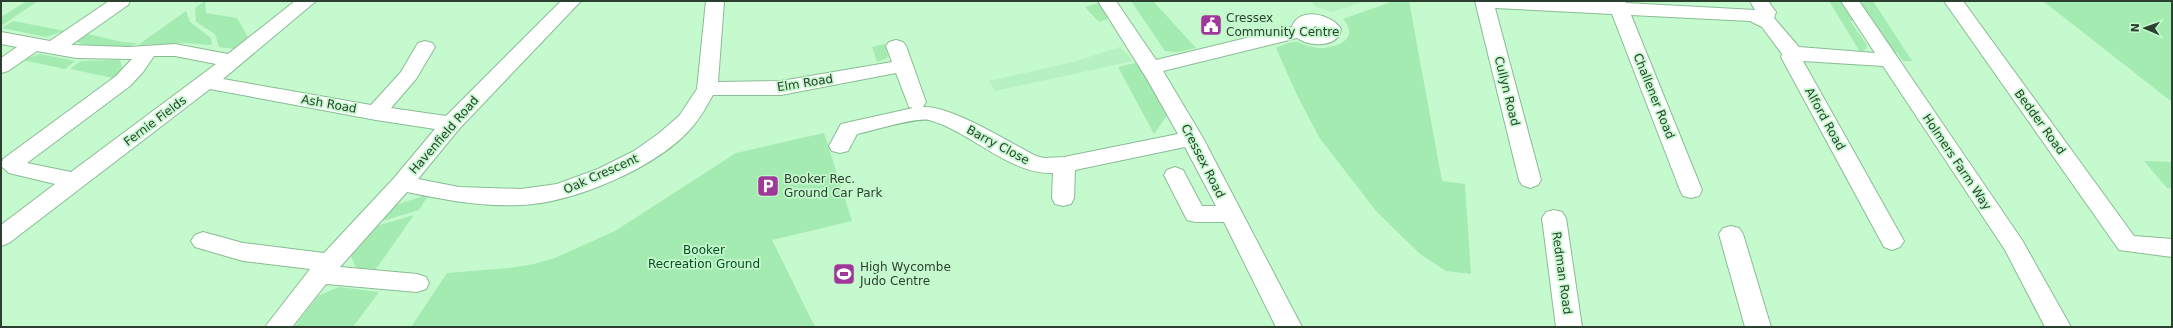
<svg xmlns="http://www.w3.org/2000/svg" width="2173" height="328" font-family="'DejaVu Sans',sans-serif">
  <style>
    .built { fill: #b6f1c1 }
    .green { fill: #a3ebb1 }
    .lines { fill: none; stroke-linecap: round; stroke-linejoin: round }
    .minor-casing { stroke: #8abc94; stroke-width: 2 }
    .minor { fill: #fff; fill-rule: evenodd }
    .labels { text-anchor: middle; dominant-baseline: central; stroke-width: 3.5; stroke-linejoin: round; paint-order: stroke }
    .poi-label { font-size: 12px; fill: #2b402f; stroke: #c5f9ce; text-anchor: start }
    .street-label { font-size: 12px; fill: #2b402f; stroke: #c5f9ce }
    .park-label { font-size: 12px; fill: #044e21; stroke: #c5f9ce }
  </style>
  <rect width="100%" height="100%" fill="#c5f9ce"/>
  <!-- built -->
  <path class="built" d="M1311,1H1366L1331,12L1314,6Z
    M1120,47L1133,61L995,91L989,81L1073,62Z"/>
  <!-- green -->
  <path class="green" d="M27,1H38L1,26V17Z
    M205,1L206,13L237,18L248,37L235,49L219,47L215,34L196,22L195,8Z
    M1131,1H1153L1196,48L1177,52L1165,51Z
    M1394,1H1409L1442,181L1465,184L1471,274L1446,271L1420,254L1376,211L1319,137L1297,95L1276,48C1281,46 1291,41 1297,42C1304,44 1310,47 1318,48C1336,49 1361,39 1343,19Z
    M1829,1H1841L1854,21H1850L1867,45L1866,49L1860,52Z
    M1863,1H1873L1912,61H1903L1897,53L1892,52L1861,6Z
    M2042,1H2172V102L2043,1Z
    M1101,2L1110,18L1099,22L1085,7Z
    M186,11L190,22L211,38L212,45L185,43L138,45Z
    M13,21L65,31L46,37L2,28Z
    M83,33L123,42L137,43C122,52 95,46 78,43L76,39Z
    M885,44L888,54L887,58L877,62L872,47Z
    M40,54L75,61L65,69L22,60Z
    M120,60L123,71L113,78L70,69L81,61Z
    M1135,63L1139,64L1168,114L1154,134L1118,67Z
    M824,133L852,221L772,240L815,327H411L447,273L510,268L534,264L555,258L615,231L736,153Z
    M2144,161L2172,162V188H2167Z
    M429,194L419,210L379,222L393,206Z
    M414,215L376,269L356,268L351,256L376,226Z
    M339,287L379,292L353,327H294L318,296Z"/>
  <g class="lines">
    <!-- minor casing -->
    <g class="minor-casing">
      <path id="minor" d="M109,1H130L128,5L71,45L129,47L175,44L228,54L295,1H316L223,79L371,105L401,72L418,43L425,41L432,43L435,47L416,79L391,108L446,116L561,1H581L459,129L418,179L459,187L521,189L557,184L598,169L634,151L658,134L679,116L697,89L706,1H724L718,82L781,81L892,62L886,46L889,42L896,40L903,42L906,46L926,102L923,107C951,105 1010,143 1036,156L1044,158L1064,157L1178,134L1147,79L1098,1H1116L1156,60L1292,27C1298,6 1332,14 1341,29C1338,48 1310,47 1297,38L1163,71L1203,138L1302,327H1276L1224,222H1195L1187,220L1164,175L1167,170L1175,167L1183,170L1202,206H1216L1185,147L1075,170L1074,198L1071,204L1063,206L1055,204L1052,198L1053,173C1010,175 970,131 929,120C916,117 872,131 857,134L848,151L840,153L832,151L829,146L841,124L913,108L909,107L896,73L781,95H713C707,105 701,117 693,126C659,167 574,203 521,205C482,207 445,200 407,192L340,267L417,274L426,277L429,283L426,289L417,292L326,284L292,327H265L310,269L243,261L195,247L191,241L195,235L203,232L243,243L324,253L394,178L435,129L376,120L210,89L9,243L1,246V225L55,184L9,173L1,166L3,159L116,76L132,59L76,58L37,51L8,71L1,73V58L17,47L1,44V32L50,41ZM1315,26L1321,29V32H1316L1311,30ZM154,56H175L216,64L71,172L27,163L130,86L143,72Z
        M1475,1H1625L1626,3L1755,10L1750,1H1768L1776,12L1774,18L1799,47L1875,53L1841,1H1859L2022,240L2071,327H2045L2005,250L1883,66L1803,61L1904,241L1900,247L1892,250L1884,247L1781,57L1782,54L1762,27L1750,21L1631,15L1702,190L1699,196L1691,198L1683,196L1680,190L1612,14L1495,8L1541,180L1538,185L1530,188L1522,185L1519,180Z
        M1944,1H1963L2134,236L2172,239V257L2119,250Z
        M1554,210L1562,212L1566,218L1582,327H1556L1542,218L1546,212Z
        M1731,226L1739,228L1743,234L1771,327H1745L1719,234L1723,228Z"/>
    </g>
    <!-- minor -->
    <use href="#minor" class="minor"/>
  </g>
  <!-- icons -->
  <defs>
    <g id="civic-square" transform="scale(1.15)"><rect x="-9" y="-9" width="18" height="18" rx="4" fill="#a0389a" stroke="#c5f9ce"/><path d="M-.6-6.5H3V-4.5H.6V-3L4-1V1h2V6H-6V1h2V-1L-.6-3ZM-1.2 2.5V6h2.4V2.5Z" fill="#fff"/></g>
    <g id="parking-square" transform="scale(1.15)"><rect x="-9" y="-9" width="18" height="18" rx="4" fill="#a0389a" stroke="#c5f9ce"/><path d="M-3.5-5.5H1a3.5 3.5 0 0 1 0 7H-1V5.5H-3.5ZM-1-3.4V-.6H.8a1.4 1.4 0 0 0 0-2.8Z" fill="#fff"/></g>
    <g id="stadium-square" transform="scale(1.15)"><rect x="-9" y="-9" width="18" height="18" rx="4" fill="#a0389a" stroke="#c5f9ce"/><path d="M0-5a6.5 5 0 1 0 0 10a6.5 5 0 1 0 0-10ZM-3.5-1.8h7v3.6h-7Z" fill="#fff"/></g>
  </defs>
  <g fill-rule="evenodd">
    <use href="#civic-square" x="1211" y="25"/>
    <use href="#parking-square" x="768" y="186"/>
    <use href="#stadium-square" x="844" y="274"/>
  </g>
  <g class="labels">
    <!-- poi labels -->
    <g class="poi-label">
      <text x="1226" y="18">Cressex<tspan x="1226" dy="14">Community Centre</tspan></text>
      <text x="784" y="179">Booker Rec.<tspan x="784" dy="14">Ground Car Park</tspan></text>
      <text x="860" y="267">High Wycombe<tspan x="860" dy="14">Judo Centre</tspan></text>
    </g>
    <!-- street labels -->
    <g class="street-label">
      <text transform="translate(805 83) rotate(-9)">Elm Road</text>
      <text transform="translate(1507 91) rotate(76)">Cullyn Road</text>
      <text transform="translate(1654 96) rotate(68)">Challener Road</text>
      <text transform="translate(329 104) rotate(10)">Ash Road</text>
      <text transform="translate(1825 119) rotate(61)">Alford Road</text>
      <text transform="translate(155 121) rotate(-37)">Fernie Fields</text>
      <text transform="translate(2040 122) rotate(54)">Bedder Road</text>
      <text transform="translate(444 135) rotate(-49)">Havenfield Road</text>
      <text transform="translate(998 145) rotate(28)">Barry Close</text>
      <text transform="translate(1203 161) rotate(63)">Cressex Road</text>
      <text transform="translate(1957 162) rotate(56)">Holmers Farm Way</text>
      <text transform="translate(601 174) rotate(-24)">Oak Crescent</text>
      <text transform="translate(1562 273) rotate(82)">Redman Road</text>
    </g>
    <!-- park labels -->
    <g class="park-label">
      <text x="704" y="250">Booker<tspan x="704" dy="14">Recreation Ground</tspan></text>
    </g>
  </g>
  <!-- border -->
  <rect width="2173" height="328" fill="none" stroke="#2b402f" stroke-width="4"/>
  <!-- north arrow -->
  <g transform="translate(2145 28) rotate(272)" stroke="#c5f9ce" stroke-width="3" paint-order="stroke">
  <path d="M0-3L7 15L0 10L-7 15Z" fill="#2b402f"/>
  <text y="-6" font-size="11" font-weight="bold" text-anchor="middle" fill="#2b402f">N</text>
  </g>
</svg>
